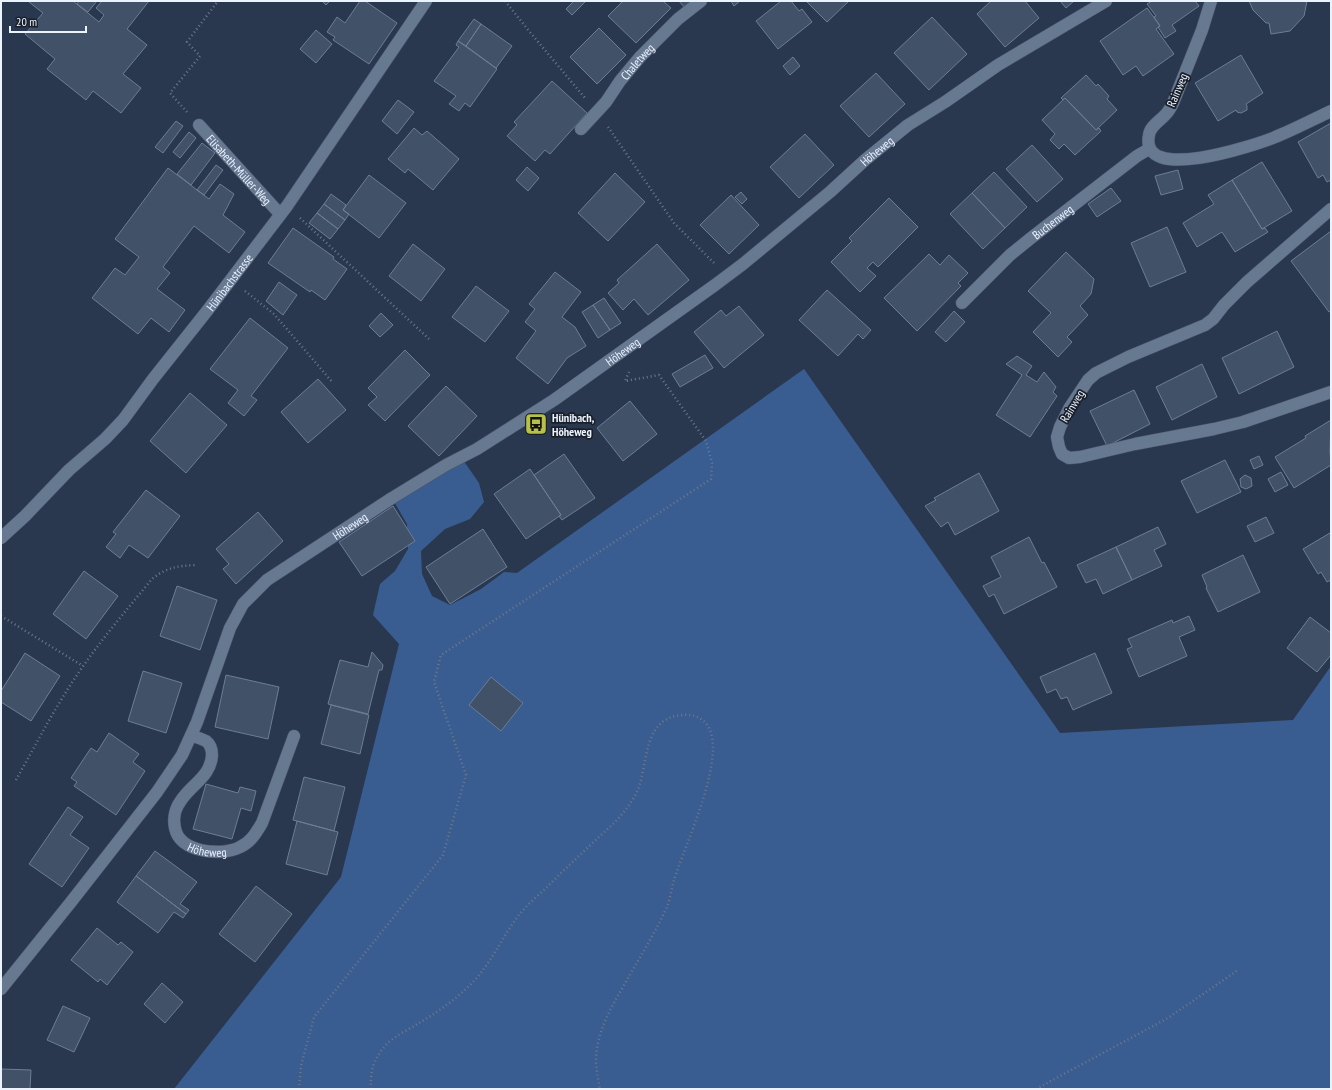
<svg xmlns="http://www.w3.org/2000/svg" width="1332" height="1090" font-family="'PT Sans Narrow',sans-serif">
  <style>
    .green { fill: #3a5d91 }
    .building { fill: #415168; stroke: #6c7d96 }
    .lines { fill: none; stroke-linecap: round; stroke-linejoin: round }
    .lane-casing { stroke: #4a5669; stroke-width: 13 }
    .street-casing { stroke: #4a5669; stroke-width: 13 }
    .path { stroke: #6c788b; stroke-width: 2.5; stroke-dasharray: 1 3; stroke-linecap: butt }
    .lane { stroke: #677891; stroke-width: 12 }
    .street { stroke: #677891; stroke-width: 12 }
    .labels { text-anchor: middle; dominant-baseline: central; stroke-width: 3.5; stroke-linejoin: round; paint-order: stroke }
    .street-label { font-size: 12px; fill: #ebf3ff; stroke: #19202a }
    .poi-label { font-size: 12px; font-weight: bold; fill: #ebf3ff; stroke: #19202a; text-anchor: start }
  </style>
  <rect width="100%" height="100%" fill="#2a384f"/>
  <!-- green -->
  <path class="green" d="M804,369L1060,733L1293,720L1331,666V1089H174L341,877L399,644L373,615L380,584L395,571L408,549L407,524L392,498L461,457L479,483L484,502L470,519L445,529L421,551L422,574L432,596L450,605L481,589L504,572L517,573Z"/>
  <!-- building -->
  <path class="building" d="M30,1H73L99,22L104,15L96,8L102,1H149L127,29L147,45L123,74L141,88L121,113L93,91L86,100L47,69L55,59L25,34L43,13L29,2Z
    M79,1H97L88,12L77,4Z
    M322,1H330L326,5Z
    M360,1H365L397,23L369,64L333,40L335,37L327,32L337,17L345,23Z
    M574,1H586L572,15L566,9Z
    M623,1H663L671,8L636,43L608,16Z
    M679,1H692L684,7Z
    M731,1H740L734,6Z
    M781,1H791L799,11L802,9L812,22L778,49L756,21Z
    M806,1H849L827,22Z
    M991,1H1025L1039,18L1005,47L977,14Z
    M1060,1H1074L1066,8Z
    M1152,1H1195L1199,6L1172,25L1176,31L1165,38L1158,27L1160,26L1154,17L1156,16L1147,4Z
    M1249,1H1307L1304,16L1290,31L1271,34L1269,23H1266L1253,10Z
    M1147,8L1160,26L1156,29L1174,54L1143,76L1136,66L1123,75L1100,41Z
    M932,17L967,54L929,90L894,53Z
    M474,19L481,24L466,46L458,41Z
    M481,24L512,46L496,68L466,46Z
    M599,28L626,55L597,84L570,57Z
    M316,30L332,44L316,63L300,49Z
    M458,41L497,69L470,107L465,103L459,111L449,104L456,96L434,81L459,47L456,45Z
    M1241,55L1263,93L1246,104L1247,106V110L1241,113L1237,112L1236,110L1218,121L1195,83Z
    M793,57L800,66L790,75L783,66Z
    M876,73L905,104L869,137L840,106Z
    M1086,75L1096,86L1098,84L1109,96L1107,99L1117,110L1096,130L1065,98L1063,100L1061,98Z
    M552,81L587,113L550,154L545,150L535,161L507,136L517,125L514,122Z
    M1065,98L1096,130L1099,128L1101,131L1075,155L1064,144L1059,149L1050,140L1055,134L1042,120Z
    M398,100L414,112L397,134L382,121Z
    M176,121L183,126L163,153L155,147Z
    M1331,123V180L1327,182L1323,175L1318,178L1298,142Z
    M414,128L422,135L427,131L459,159L433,190L408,169L405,173L388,159Z
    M189,132L196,138L180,158L173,152Z
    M805,134L834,165L799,198L770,167Z
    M202,143L215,153L191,185L177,174Z
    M1032,145L1063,179L1037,202L1006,169Z
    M1262,162L1292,211L1262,229L1232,180Z
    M216,165L223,170L204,195L197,190Z
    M527,167L539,178L528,191L516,180Z
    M168,168L209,199L220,184L234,194L223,215L245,232L229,253L194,226L163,267L170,273L157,289L185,310L169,332L151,318L138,334L92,298L115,268L125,275L139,257L115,239Z
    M1178,170L1183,189L1161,195L1155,176Z
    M994,172L1027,207L1005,228L972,193Z
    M615,173L645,202L608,241L578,213Z
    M369,175L406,203L379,238L343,210Z
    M1232,180L1262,229L1265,228L1268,232L1235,252L1222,232L1197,247L1183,223L1214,204L1208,195Z
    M1111,188L1121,201L1097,217L1088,204Z
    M741,192L747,199L742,204L735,197Z
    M972,193L1005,228L983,249L950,214Z
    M331,194L346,205L343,210L349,214L345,220L324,204Z
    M731,195L759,225L729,254L700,225Z
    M889,198L918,227L878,267L873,262L867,268L876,276L860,292L831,262L852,241L849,238Z
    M324,204L345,220L338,229L317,213Z
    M317,213L338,229L330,239L309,223Z
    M1167,227L1186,272L1150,287L1131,243Z
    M293,228L334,257L333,259L347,269L325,300L311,290L310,292L268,263Z
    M1331,231V311L1329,312L1291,261Z
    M413,244L445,269L421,301L389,276Z
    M657,244L689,280L648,315L634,299L623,310L608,293L619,283L617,280Z
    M1066,252L1094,279L1091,294L1080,306L1088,315L1067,337L1072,342L1058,357L1033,332L1051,313L1028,291Z
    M929,254L940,265L949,255L968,273L958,283L961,286L917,331L884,298Z
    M555,272L581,292L562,317L575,327L586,346L567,358L548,384L516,358L536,331L525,322L535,309L529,304Z
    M279,282L297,295L283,315L266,301Z
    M476,286L509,311L485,342L452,317Z
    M827,290L871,330L863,339L858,334L838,356L799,320Z
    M604,298L621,323L610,330L593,305Z
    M593,305L610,330L598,338L582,312Z
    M739,306L764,335L724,368L694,332L721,310L726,316Z
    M954,311L965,322L946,342L935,332Z
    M381,313L393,325L380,337L369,326Z
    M250,318L288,348L251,396L257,400L244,416L228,403L238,390L210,369Z
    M1277,331L1294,367L1239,394L1222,358Z
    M405,350L430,375L385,421L368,405L377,397L368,388Z
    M705,355L713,368L680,387L672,374Z
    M1017,356L1032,366L1026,375L1037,382L1044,372L1056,387L1053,392L1057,396L1030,437L996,415L1022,375L1006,364Z
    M1202,364L1217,397L1172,420L1156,387Z
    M318,379L346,410L308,443L281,412Z
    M446,386L477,416L439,456L408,426Z
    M1134,390L1150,424L1107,446L1090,411Z
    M190,393L227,425L186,473L150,441Z
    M630,401L657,434L623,461L597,428Z
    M1331,420L1330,451L1331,465L1294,488L1275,457L1306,438L1305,436Z
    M564,454L595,498L562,520L559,516L561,515L534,475Z
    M1259,456L1263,465L1254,469L1250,460Z
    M1225,460L1241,492L1197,513L1181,481Z
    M530,469L561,515L526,539L494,494Z
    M1281,472L1288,485L1275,492L1268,479Z
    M979,473L999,511L955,535L948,522L941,527L925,506L936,500L934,498Z
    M1245,475L1251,478L1252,486L1246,489L1241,487L1240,479Z
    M146,490L180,516L148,558L129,545L120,558L106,547L116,534L113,532Z
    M393,506L415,541L362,576L339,542Z
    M258,512L283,541L236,584L223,569L229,564L216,549Z
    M1266,517L1274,533L1255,542L1247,526Z
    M1158,527L1166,544L1154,550L1162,566L1132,580L1116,547Z
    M483,529L507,567L450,604L426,567Z
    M1330,533L1331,535V580L1327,582L1321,572L1318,574L1303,549Z
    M1029,537L1042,563L1044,562L1057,587L1004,614L994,594L989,597L983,586L1001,577L991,557Z
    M1116,547L1132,580L1103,594L1096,579L1086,583L1077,565Z
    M1243,555L1260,592L1218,612L1206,588L1207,587L1202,575Z
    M84,571L118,596L86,639L53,614Z
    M177,586L217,600L200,650L160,636Z
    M1189,616L1195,630L1179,637L1187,656L1139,677L1127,649L1132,647L1128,639L1172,620L1173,623Z
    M1310,617L1331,633V655L1317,672L1287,648Z
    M372,652L383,665L382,670H379L368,714L328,704L340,660L368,667Z
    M25,653L60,676L31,721L1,702V691Z
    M1095,653L1112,693L1073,710L1067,697L1061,699L1056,689L1047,693L1040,677Z
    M143,671L182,683L166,733L128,721Z
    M226,675L279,687L268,739L215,727Z
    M491,677L523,703L501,731L469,705Z
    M331,705L369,715L360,754L321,744Z
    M109,733L139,754L133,762L145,771L116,815L74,786L77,782L71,778L91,748L97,752Z
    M304,777L345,787L334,831L293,820Z
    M206,784L238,793L240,787L256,791L251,811L241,808L232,839L193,829Z
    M68,807L83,817L70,835L89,848L62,887L29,864Z
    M297,821L338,832L327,875L286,864Z
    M155,851L197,882L180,904L189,910L186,914L136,876Z
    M136,876L186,914L183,918L174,912L158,933L117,902Z
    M256,886L292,914L255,962L219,934Z
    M97,928L118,945L121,942L133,952L107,985L100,979L98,982L71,960Z
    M162,983L183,1002L165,1023L144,1004Z
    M63,1006L90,1018L74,1052L47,1040Z
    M1,1069L31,1070L30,1089H1Z"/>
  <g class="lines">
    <!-- lane casing -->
    <g class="lane-casing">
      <g id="lane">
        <path id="s1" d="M199,125L280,214"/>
        <path id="s2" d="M581,129L606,102L620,81L640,57L678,19L701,1"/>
        <path id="s3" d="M192,736C196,737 202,739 206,741C210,744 212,750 212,755C211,777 190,785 180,802C175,809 173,819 175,828C179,852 221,857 240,847C251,842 256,833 262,823L294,736"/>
      </g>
    </g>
    <!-- street casing -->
    <g class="street-casing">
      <g id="street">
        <path d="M1211,1L1202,30L1173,103C1171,107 1169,111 1166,114C1161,120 1150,126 1149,135C1139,184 1252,146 1273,138C1293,130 1312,120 1331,111"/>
        <path d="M1331,209L1247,282L1224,305L1213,319L1205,325L1128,357L1096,373L1088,380L1070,407L1060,427L1057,437L1059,447L1062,454L1069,458L1080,457L1135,444L1214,429L1243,422L1331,392"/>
        <path id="s4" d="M962,303L1010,255L1031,238L1137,156L1149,149"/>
        <path id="s5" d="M1,538L25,516L69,470L105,439L123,420L153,379L207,311L287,206L426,1"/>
        <path id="s6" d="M1,989L71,902L157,792L182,755L197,722L230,628L243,604L267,580L392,498L446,465L477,449L554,400L715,285L743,264L830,192L865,160L908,125L945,102L998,65L1106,1"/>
      </g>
    </g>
    <!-- path -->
    <path class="path" d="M505,1L529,31L585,98
      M187,112L170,93L200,56L187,42L218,1
      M608,127L674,223L714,263
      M300,218L429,339
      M245,291L274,314L333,383
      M1,616L83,666
      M16,780C38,741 58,701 84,665C105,635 129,607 152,579C167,567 178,566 196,565
      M299,1089L301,1066L314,1017L443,855L466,775L434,682L441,655L711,479L712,463L706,441L659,375L625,381L630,370
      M371,1089C370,1072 373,1060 385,1046C394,1036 408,1030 419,1023C438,1012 456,999 471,984C491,964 502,937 519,915C526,906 536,897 545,889C567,867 589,846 612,825C623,814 633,802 639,787C648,760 644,717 683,715C692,714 702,717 707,725C729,754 684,847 674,880C671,890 670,902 665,911C654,935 640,957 627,980C615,1001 603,1020 598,1043C594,1058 597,1074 600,1089
      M1036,1089L1168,1018L1238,970"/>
    <!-- lane -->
    <use href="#lane" class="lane"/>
    <!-- street -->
    <use href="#street" class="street"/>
  </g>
  <!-- icons -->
  <defs>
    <g id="bus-square" transform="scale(1.15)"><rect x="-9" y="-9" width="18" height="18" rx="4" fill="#b8c147" stroke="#19202a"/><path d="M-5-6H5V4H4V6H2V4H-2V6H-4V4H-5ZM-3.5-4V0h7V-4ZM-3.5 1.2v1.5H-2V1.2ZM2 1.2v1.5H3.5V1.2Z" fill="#111"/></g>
  </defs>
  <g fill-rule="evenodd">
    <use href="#bus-square" x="536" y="424"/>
  </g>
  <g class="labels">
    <!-- street labels -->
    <g class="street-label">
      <text stroke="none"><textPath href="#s2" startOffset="88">Chaletweg</textPath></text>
      <text transform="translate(1177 90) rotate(-67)">Rainweg</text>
      <text stroke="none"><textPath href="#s6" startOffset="1240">Höheweg</textPath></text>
      <text stroke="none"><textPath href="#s1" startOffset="60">Elisabeth-Müller-Weg</textPath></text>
      <text stroke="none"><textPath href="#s4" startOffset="122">Buchenweg</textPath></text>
      <text stroke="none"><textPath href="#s5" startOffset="344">Hünibachstrasse</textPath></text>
      <text stroke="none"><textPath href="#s6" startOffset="916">Höheweg</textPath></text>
      <text transform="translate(1072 406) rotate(-59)">Rainweg</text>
      <text stroke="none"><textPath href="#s6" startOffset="592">Höheweg</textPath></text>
      <text stroke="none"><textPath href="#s3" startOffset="158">Höheweg</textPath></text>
    </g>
    <!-- poi labels -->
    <g class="poi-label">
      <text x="552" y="417">Hünibach,<tspan x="552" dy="14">Höheweg</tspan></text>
    </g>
  </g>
  <!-- border -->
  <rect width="1332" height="1090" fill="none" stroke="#ebf3ff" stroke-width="4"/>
  <!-- scale -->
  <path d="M10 26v6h76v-6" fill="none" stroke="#ebf3ff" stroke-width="2"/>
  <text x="16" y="26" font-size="12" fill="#ebf3ff" stroke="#19202a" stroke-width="3" paint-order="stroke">20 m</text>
</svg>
